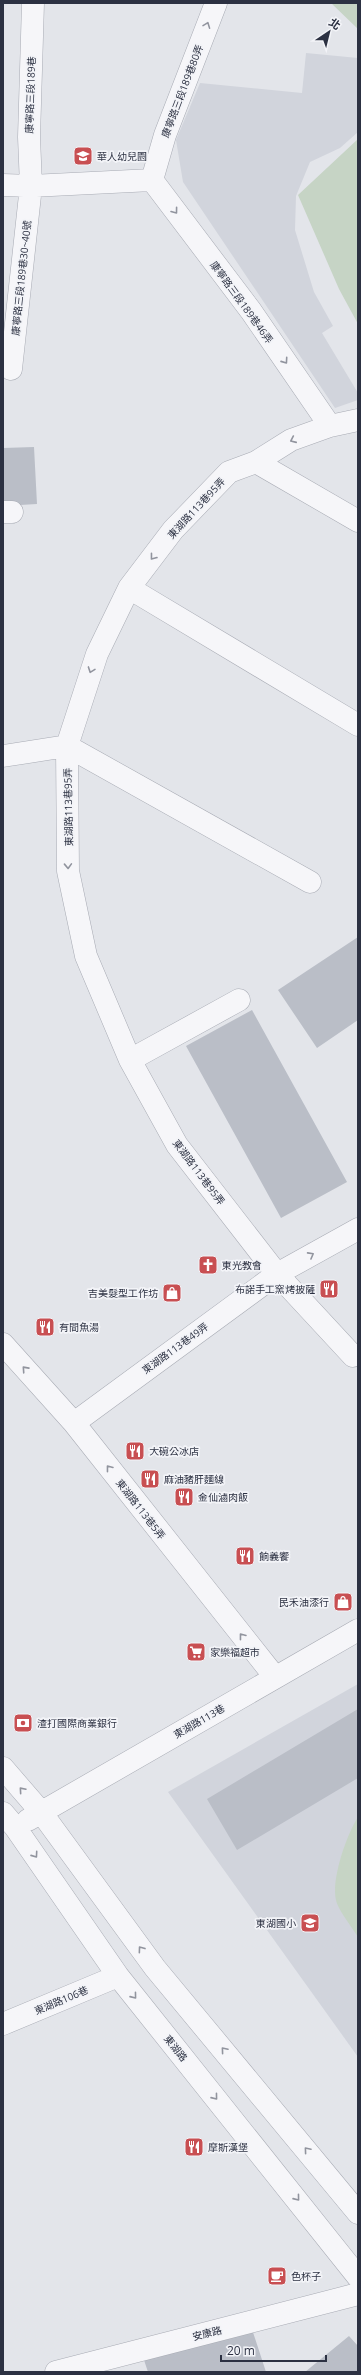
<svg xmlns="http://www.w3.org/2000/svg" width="361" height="2375" font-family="'Open Sans','Noto Sans TC',sans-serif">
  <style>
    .built { fill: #d1d4dc }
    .green { fill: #c6d4c5 }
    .building { fill: #babec7 }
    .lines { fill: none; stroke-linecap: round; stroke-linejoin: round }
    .minor-casing { stroke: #a8abb4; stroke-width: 23 }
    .minor { stroke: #f6f6f9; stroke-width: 22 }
    .oneway { stroke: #91949e }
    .labels { text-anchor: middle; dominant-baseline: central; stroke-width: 3.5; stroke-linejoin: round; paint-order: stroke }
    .street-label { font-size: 10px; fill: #2c3142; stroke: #f3f4f8 }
    .poi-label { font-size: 10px; fill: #2c3142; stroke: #f3f4f8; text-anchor: start }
  </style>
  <rect width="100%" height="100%" fill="#e3e5ea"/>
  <!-- built -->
  <path class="built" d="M306,53L358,58V132L340,148L310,162L296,196L295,230L314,292L333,326L322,333L358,393V400L335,408L183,182L176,140L200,83L302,93Z
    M358,1684V2057L168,1792Z"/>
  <!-- green -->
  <path class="green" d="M331,3H358V29Z
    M358,139V324L339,289L298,195Z
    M358,1817V1937C352,1927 338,1910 336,1900C331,1879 347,1834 358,1817Z"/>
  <!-- building -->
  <path class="building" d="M34,447L37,504L3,506V448Z
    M358,937V1020L317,1048L278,990Z
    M252,1010L347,1182L281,1218L186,1046Z
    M358,1709V1778L237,1850L207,1799Z
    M250,2323L266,2372H148L143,2357Z
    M349,2336L358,2346V2372H305Z"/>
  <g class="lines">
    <!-- minor casing -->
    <g class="minor-casing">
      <path id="minor" d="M152,180L251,311L330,426
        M152,180L165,135L216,3
        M3,185L31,186L152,180
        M11,369L31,186L29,137L33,3
        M256,462L358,521
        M3,512H12
        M129,588L358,725
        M3,756L67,746L310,882
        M130,1060L239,1000
        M3,1344L74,1423L275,1677
        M353,1356L277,1274L177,1145L130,1060L86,956L68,871L67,746L97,654L129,588L173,530L229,472L256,462L291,440L330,426L358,420
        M74,1423L277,1274L358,1229
        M3,1768L41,1812L155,1968L358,2213
        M3,1813L15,1827L118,1976L358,2277
        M28,1820L358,1630
        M3,2024L118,1976
        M56,2372L358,2294"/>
    </g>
    <!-- minor -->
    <use href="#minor" class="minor"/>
  </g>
  <!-- one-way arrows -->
  <defs><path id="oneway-chevron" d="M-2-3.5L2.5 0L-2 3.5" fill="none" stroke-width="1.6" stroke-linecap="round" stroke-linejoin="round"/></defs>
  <g class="oneway">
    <use href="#oneway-chevron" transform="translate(207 25) rotate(-69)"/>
    <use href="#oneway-chevron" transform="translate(175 211) rotate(53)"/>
    <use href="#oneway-chevron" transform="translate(285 361) rotate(55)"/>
    <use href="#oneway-chevron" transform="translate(293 440) rotate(156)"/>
    <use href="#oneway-chevron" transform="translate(153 557) rotate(128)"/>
    <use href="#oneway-chevron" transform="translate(91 670) rotate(110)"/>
    <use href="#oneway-chevron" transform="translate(68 866) rotate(88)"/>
    <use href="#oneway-chevron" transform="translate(311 1255) rotate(-29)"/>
    <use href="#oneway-chevron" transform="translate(25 1369) rotate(-132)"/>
    <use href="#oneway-chevron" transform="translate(109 1468) rotate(-128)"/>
    <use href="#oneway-chevron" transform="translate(242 1636) rotate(-128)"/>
    <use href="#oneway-chevron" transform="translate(22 1790) rotate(-131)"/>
    <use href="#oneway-chevron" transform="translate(35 1855) rotate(55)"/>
    <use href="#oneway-chevron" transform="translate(141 1949) rotate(-126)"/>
    <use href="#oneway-chevron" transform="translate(134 1996) rotate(51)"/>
    <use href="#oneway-chevron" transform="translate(224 2050) rotate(-130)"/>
    <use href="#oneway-chevron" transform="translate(215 2097) rotate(51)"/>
    <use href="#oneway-chevron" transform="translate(307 2150) rotate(-130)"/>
    <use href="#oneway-chevron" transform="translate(297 2198) rotate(51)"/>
  </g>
  <!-- icons -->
  <defs>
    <g id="school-square" transform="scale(1)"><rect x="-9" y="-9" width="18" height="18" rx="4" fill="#c84f52" stroke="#f3f4f8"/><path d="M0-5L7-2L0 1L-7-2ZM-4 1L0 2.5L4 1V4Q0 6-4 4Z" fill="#fff"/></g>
    <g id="church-square" transform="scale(1)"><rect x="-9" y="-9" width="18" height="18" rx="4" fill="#c84f52" stroke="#f3f4f8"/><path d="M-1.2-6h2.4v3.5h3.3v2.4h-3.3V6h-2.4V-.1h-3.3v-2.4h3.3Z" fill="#fff"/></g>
    <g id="restaurant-square" transform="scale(1)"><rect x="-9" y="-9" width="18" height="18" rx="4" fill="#c84f52" stroke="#f3f4f8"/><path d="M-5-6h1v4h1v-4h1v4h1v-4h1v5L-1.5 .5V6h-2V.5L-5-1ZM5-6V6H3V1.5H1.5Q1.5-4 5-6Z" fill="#fff"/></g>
    <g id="shop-square" transform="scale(1)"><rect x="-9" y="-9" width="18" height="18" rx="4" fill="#c84f52" stroke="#f3f4f8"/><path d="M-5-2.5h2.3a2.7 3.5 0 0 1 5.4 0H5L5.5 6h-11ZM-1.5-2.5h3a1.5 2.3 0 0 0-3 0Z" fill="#fff"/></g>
    <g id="supermarket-square" transform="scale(1)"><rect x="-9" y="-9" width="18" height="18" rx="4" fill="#c84f52" stroke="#f3f4f8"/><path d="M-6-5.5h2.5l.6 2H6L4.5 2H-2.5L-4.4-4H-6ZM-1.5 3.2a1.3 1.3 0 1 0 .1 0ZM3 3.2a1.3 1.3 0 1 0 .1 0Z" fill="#fff"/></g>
    <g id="bank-square" transform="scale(1)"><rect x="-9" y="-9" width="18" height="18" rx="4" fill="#c84f52" stroke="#f3f4f8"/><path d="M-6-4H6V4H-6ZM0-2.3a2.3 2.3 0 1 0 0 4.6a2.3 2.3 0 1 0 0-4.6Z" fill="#fff"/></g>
    <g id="cafe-square" transform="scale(1)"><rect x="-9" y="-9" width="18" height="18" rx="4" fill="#c84f52" stroke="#f3f4f8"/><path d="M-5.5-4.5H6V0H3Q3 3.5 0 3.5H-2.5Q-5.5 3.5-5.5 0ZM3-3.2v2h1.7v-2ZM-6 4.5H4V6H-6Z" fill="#fff"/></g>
  </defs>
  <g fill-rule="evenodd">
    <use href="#school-square" x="83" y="156"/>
    <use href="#church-square" x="208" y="1265"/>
    <use href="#restaurant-square" x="329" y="1289"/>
    <use href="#shop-square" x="172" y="1293"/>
    <use href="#restaurant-square" x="45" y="1327"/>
    <use href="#restaurant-square" x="135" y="1451"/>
    <use href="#restaurant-square" x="150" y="1479"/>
    <use href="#restaurant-square" x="184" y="1497"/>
    <use href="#restaurant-square" x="245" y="1556"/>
    <use href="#shop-square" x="343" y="1602"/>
    <use href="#supermarket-square" x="196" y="1652"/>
    <use href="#bank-square" x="23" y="1723"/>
    <use href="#school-square" x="310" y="1923"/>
    <use href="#restaurant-square" x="194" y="2147"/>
    <use href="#cafe-square" x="277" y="2276"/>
  </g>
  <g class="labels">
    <!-- street labels -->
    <g class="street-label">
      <text transform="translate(182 91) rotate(-69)">康寧路三段189巷80弄</text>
      <text transform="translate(30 95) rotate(-88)">康寧路三段189巷</text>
      <text transform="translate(21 278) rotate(-84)">康寧路三段189巷30~40號</text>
      <text transform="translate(242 302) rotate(54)">康寧路三段189巷46弄</text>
      <text transform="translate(196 508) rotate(-47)">東湖路113巷95弄</text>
      <text transform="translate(68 807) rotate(-91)">東湖路113巷95弄</text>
      <text transform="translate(199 1172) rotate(53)">東湖路113巷95弄</text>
      <text transform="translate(175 1348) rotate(-36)">東湖路113巷49弄</text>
      <text transform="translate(141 1509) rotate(52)">東湖路113巷5弄</text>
      <text transform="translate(199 1721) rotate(-30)">東湖路113巷</text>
      <text transform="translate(61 2000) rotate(-23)">東湖路106巷</text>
      <text transform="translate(176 2048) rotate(51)">東湖路</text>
      <text transform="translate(207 2333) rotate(-14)">安康路</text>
    </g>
    <!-- poi labels -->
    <g class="poi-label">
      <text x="97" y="156">華人幼兒園</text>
      <text x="222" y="1265">東光教會</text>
      <text x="315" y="1289" text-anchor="end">布諾手工窯烤披薩</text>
      <text x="158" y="1293" text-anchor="end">吉美髮型工作坊</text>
      <text x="59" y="1327">有間魚湯</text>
      <text x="149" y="1451">大碗公冰店</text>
      <text x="164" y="1479">麻油豬肝麵線</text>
      <text x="198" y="1497">金仙滷肉飯</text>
      <text x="259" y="1556">餉義饗</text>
      <text x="329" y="1602" text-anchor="end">民禾油漆行</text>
      <text x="210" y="1652">家樂福超市</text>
      <text x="37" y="1723">渣打國際商業銀行</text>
      <text x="296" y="1923" text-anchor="end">東湖國小</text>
      <text x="208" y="2147">摩斯漢堡</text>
      <text x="291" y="2276">色杯子</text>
    </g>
  </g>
  <!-- border -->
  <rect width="361" height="2375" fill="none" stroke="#2c3142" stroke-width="8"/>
  <!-- north arrow -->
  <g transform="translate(329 32) rotate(35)" stroke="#f3f4f8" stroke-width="3" paint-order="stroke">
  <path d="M0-3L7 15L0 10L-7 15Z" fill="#2c3142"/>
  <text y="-6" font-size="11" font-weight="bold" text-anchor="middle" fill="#2c3142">北</text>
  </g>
  <!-- scale -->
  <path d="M221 2355v6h105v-6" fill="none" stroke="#2c3142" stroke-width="2"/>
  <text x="227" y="2355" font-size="12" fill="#2c3142" stroke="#f3f4f8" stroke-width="3" paint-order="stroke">20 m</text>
</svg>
